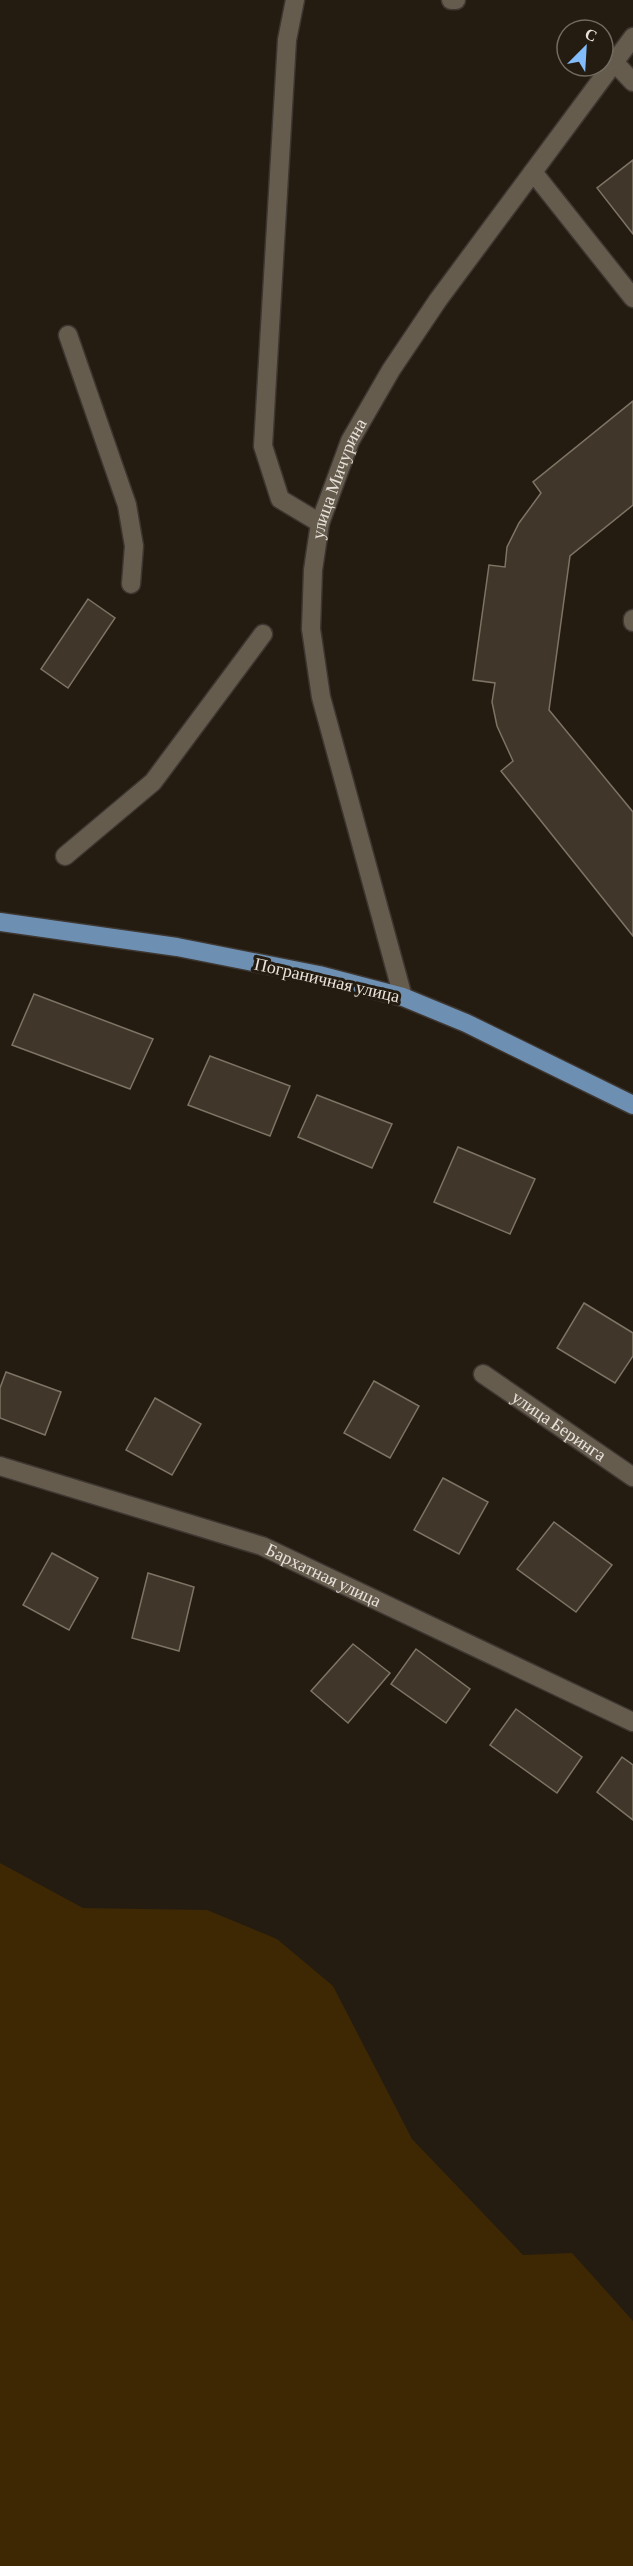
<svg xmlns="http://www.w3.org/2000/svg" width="633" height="2566" font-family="'Crimson Pro',serif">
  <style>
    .green { fill: #3e2803 }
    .building { fill: #40372a; stroke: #7e7465; stroke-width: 1.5 }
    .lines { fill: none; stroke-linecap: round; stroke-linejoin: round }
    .minor-casing { stroke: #3d3631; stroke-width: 21 }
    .major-casing { stroke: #3d3631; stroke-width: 21 }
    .minor { stroke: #665c4e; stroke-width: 18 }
    .major { stroke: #6d8fb2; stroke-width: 18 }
    .labels { text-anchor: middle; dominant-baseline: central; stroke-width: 6; stroke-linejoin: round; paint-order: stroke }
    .street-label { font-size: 18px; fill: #e8e2da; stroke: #241c10 }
  </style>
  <rect width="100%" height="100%" fill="#241c10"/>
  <!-- green -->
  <path class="green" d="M0,1863L83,1908L207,1910L277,1939L333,1986L412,2139L523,2255L572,2253L633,2321V2566H0Z"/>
  <!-- building -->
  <path class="building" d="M633,160V234L597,188Z
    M633,401V505L570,556L549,710L633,812V936L501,771L513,761L497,726L492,702L495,683L473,680L489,565L505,567L507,547L519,523L541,493L533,482Z
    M88,599L115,618L68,688L41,669Z
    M34,994L153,1039L130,1089L12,1045Z
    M210,1056L290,1086L270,1136L188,1105Z
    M317,1095L392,1124L372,1168L298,1137Z
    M458,1147L535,1179L510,1234L434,1202Z
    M584,1303L633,1333V1356L615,1383L557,1348Z
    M6,1372L61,1392L45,1435L0,1418V1388Z
    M374,1381L419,1406L390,1458L344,1433Z
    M155,1398L201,1424L172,1475L126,1450Z
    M443,1478L488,1502L459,1554L414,1530Z
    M554,1522L612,1565L576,1612L517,1569Z
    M52,1553L98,1578L69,1630L23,1605Z
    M148,1573L194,1587L179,1651L132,1638Z
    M353,1644L390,1673L348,1723L311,1691Z
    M416,1649L470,1689L446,1723L391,1684Z
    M516,1709L582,1757L557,1793L490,1745Z
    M622,1757L633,1765V1820L597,1792Z"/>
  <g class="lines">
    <!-- minor casing -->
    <g class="minor-casing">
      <g id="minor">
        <path d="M295,0L287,40L263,446L280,499L320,523"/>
        <path d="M451,0H456"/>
        <path d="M615,63L633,82"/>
        <path d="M533,172L633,298"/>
        <path d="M68,335L127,505L134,546L131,584"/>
        <path d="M633,619V622"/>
        <path d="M65,856L153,782L263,634"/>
        <path id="s1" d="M403,997L321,697L311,629L313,570L320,523L350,441L391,370L438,300L633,37"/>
        <path id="s2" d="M483,1374L633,1477"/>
        <path id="s3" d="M0,1466L262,1546L633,1722"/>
      </g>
    </g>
    <!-- major casing -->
    <g class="major-casing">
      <path id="major" d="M0,922L177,947L319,975L403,997L466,1023L633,1105"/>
    </g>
    <!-- minor -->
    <use href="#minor" class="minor"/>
    <!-- major -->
    <use href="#major" class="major"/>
  </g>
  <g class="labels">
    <!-- street labels -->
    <g class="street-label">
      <text stroke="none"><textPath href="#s1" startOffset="534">улица Мичурина</textPath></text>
      <text transform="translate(327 980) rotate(13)">Пограничная улица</text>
      <text stroke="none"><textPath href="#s2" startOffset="92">улица Беринга</textPath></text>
      <text stroke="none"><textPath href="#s3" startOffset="342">Бархатная улица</textPath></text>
    </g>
  </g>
  <!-- north arrow -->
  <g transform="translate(585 48) rotate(24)"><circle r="28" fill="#241c10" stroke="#726b61" stroke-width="1.5"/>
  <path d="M0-4.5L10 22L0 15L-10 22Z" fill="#82bcfa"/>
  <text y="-9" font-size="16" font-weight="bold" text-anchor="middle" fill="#e8e2da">С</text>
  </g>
</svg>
